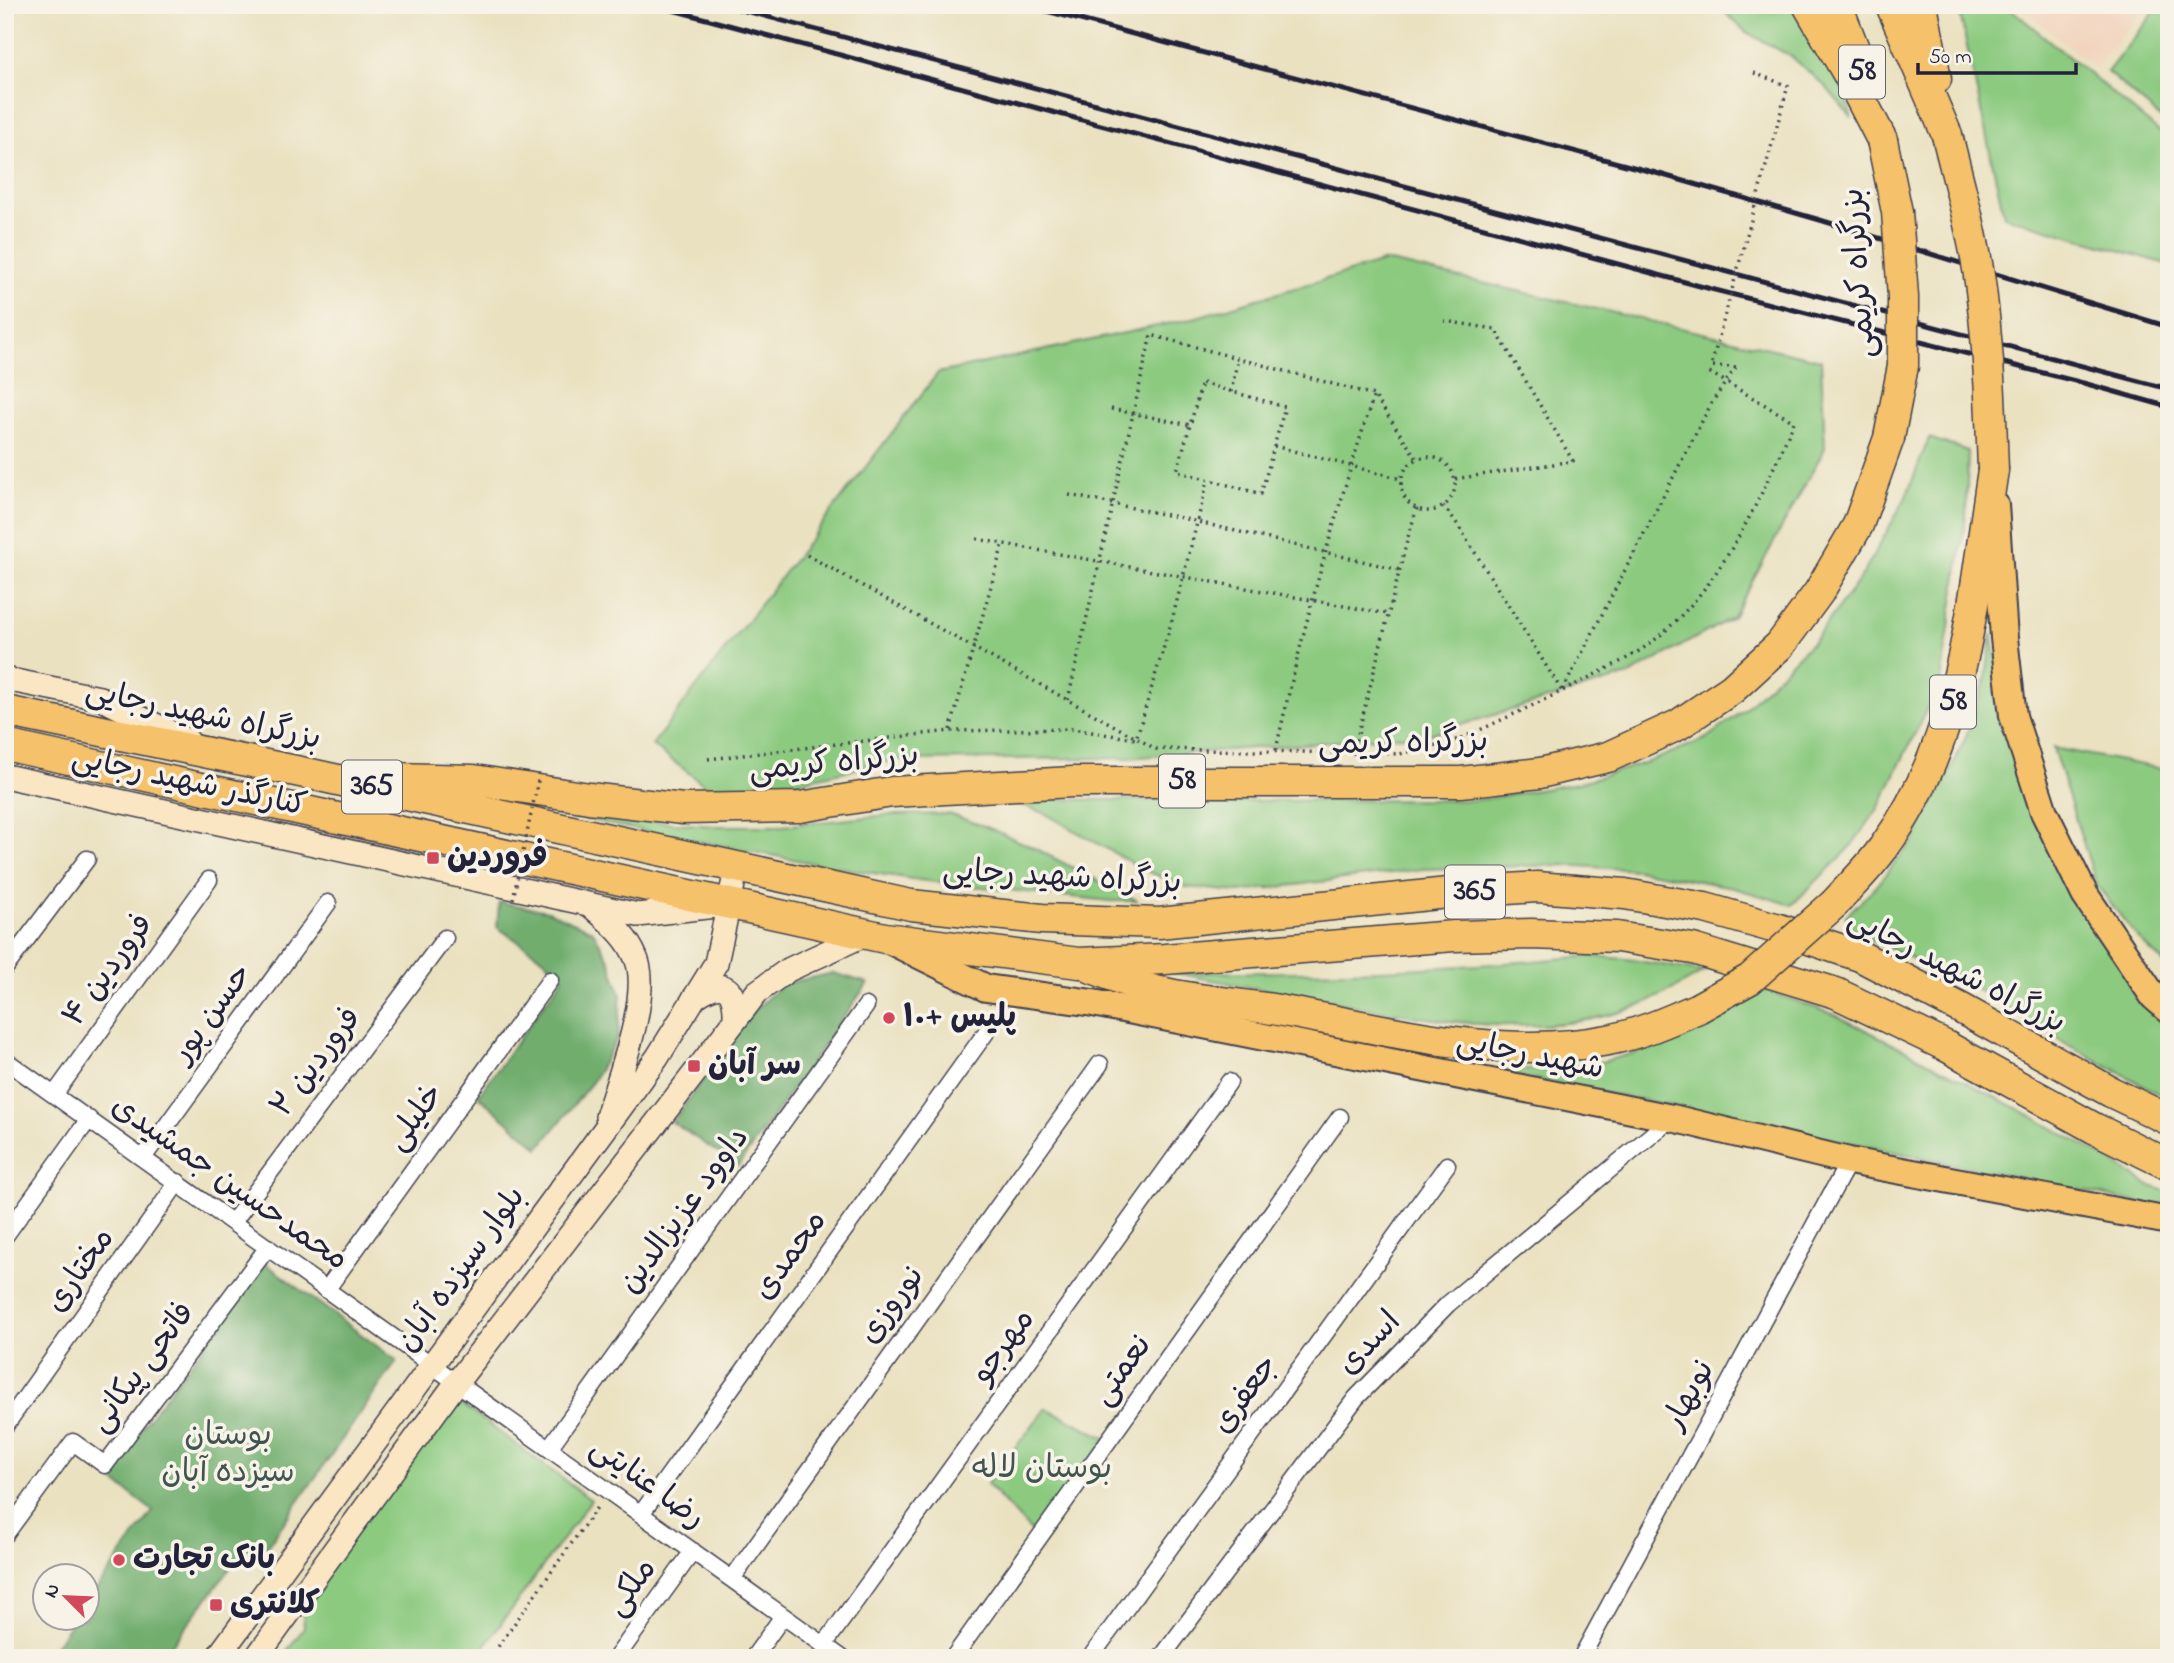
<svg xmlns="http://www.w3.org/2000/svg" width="2174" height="1663" font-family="'Indie Flower','Playpen Sans Arabic',sans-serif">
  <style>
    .built { fill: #f2d4be }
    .green { fill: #8cca80; stroke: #57765e; stroke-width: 2 }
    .forest { fill: #71ae6e; stroke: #4a6854; stroke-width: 2 }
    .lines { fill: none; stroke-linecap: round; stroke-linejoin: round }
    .street-casing { stroke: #403f4f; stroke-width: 19 }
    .secondary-casing { stroke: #403f4f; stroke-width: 26 }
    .primary-casing { stroke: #403f4f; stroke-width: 30 }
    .highway-casing { stroke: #403f4f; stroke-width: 33 }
    .path { stroke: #403f4f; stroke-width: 3.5; stroke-dasharray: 2 5; stroke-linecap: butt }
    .street { stroke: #fff; stroke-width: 16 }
    .secondary { stroke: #fbe6c4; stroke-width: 23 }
    .primary { stroke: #f5c16b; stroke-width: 26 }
    .highway { stroke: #f5c16b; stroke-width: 30 }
    .rail { stroke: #22223b; stroke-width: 5 }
    .highway-bridge-casing { stroke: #403f4f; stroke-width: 33; stroke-linecap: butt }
    .path-bridge { stroke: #403f4f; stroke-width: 3.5; stroke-dasharray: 2 5; stroke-linecap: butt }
    .highway-bridge { stroke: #f5c16b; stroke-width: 30 }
    .poi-dot { fill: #d1495b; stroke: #f7f3e8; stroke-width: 2.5 }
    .labels { text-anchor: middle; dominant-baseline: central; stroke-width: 7; stroke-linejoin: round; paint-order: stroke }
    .shield { fill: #f7f3e8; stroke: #62616f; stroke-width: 2 }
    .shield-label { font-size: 30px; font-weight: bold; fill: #22223b }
    .street-label { font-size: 32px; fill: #22223b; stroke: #f7f3e8 }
    .poi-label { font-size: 32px; font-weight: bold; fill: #22223b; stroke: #f7f3e8; text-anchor: start }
    .park-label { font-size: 32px; fill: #425450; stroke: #f7f3e8 }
  </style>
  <rect width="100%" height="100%" fill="#f7f3e8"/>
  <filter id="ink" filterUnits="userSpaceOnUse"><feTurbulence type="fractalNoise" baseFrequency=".0143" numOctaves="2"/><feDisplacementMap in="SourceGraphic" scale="14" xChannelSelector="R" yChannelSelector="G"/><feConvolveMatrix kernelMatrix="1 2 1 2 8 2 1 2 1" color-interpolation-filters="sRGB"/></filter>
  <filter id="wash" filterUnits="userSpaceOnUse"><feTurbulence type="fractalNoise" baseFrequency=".00686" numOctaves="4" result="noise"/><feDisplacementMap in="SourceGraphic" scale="28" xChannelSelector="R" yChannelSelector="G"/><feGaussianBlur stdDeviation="1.57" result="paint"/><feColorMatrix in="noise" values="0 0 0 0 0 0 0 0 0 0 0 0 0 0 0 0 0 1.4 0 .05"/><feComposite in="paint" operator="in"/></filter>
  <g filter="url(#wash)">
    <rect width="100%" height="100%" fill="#eae1c0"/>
    <!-- built -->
    <path class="built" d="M2019,5H2147L2095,68Z"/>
    <!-- green -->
    <path class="green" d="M1717,5H1795L1845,92L1852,118L1826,87L1792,57L1746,32Z
      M1958,5H2006L2169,140V265L2004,216Z
      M2160,5H2169V125L2107,72Z
      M1386,261L1821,360L1825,448L1733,617L1629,675L1430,734L1128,758L894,760L723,799L652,745L938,373L1190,319Z
      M1929,438L1968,451L1966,516L1941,680L1878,809L1848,850L1792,905L1727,886L1638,870L1563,865L1423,869L1238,892L1186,887L1144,870L1044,813L1005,799L1245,801L1479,800L1578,783L1651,761L1705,739L1743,711L1815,639L1862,576L1905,499Z
      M1992,634L2014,756L2169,1021V1099L2072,1047L1959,979L1852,932L1846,916L1875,887L1913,841L1942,787L1965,739L1986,678Z
      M2053,748L2169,770V968L2137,937L2097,886Z
      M559,807L646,821L714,826H782L888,815L950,814L989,828L1028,845L1138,901H1110L918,880L823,865L560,815Z
      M1588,956L1627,959L1704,972C1681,985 1658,999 1633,1008C1532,1043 1423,1018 1322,1000C1271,991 1221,982 1170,972C1310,974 1448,970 1588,956Z
      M1765,990L1833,1014L1886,1040L2022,1111L2110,1160L2148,1185L2169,1192V1209L1664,1104L1484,1070H1549L1594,1064L1653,1048L1706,1029L1744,1002Z
      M455,1399L591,1500L476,1658H282L304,1628L302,1602Z
      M1046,1408L1108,1439L1036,1537L987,1484Z"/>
    <!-- forest -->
    <path class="forest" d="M499,902L548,911L593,931L609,959L621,995L618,1037L593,1081L539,1148L478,1096L563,978L544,959L497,927Z
      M833,973L868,983L738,1166L672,1122L751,1014L782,984Z
      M266,1264L397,1361L266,1548L231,1567L162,1658H46L75,1618H88V1601L153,1511L106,1475Z"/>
  </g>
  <g filter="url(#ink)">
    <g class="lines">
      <!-- street casing -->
      <g class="street-casing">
        <path id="street" d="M5,968L87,859
          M5,1060L842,1658
          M54,1095L209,880
          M143,1158L328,903
          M233,1222L445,938
          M5,1236L89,1119
          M327,1289L550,980
          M5,1426L178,1182
          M549,1448L866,1006
          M641,1514L987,1031
          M5,1535L73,1442L105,1465L268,1247
          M732,1579L1100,1064
          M824,1645L1229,1082
          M616,1658L693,1551
          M753,1658L783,1616
          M953,1658L1340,1117
          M1090,1658L1447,1165
          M1161,1658L1356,1398L1448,1304L1672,1118
          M1581,1658L1849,1161"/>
      </g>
      <!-- secondary casing -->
      <g class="secondary-casing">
        <path id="secondary" d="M5,679L100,698L188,741
          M5,776L638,915L715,906
          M590,905C608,921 627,935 636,958C652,994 618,1079 607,1117
          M694,998C721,978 736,984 735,1018
          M217,1658L657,1058L716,963L737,866
          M256,1658L457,1382L757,992L788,970L866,934"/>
      </g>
      <!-- primary casing -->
      <g class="primary-casing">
        <path id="primary" d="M1995,505L2004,638L2013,716L2044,812L2085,895L2154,997L2169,1010
          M893,942L986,988L1093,1003L1672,1118L1849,1161L2169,1221"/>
      </g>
      <!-- highway casing -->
      <g class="highway-casing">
        <path id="highway" d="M1808,5L1848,74L1882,140
          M1837,5L1861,67
          M1891,5L1947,135
          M1922,5L1936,79
          M5,711L315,775L911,905L1042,919L1159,923L1448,893L1537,887L1625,894L1705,908L1779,929L1860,956L1962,1009L2111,1092L2169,1120
          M5,745L885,938L1079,963L1165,959L1454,936L1531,934L1617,937L1693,949L1836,993L1944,1045L2094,1128L2169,1165
          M394,778L474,780L589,798L683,809L800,807L892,792L1073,782H1461L1540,773L1608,757L1678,725L1732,689L1780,645L1819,592L1858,525L1889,438
          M1835,903C1851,885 1870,867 1884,847C1964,738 1973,599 1993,470
          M1092,968C1112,975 1132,985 1152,990C1192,1001 1242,1003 1283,1011C1391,1030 1499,1061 1608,1040C1639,1034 1669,1021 1698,1008"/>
      </g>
      <!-- path -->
      <path class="path" d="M1444,321L1495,329L1573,461L1454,479
        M1202,383L1285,407L1261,494L1177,471Z
        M1231,392L1238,358
        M1111,409L1190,425
        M1274,446L1401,479
        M1401 484a27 27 0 1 1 54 0a27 27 0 1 1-54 0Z
        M1069,495L1177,517L1400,570
        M1443,506L1454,519L1562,691
        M977,539L1388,614
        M807,555L1156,749L1400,754L1460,739C1504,719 1547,699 1590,677C1607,668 1626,660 1642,649C1716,599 1759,502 1794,422L1709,372
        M1563,690L1711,404L1736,367
        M1068,700L1151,335L1374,395L1417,459
        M950,730L1003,544
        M1276,750C1302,630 1336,511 1374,395
        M1353,754L1408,537L1417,508
        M708,759L950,731L1072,729L1136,739L1172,620L1208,480
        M490,1658L598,1506"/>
      <!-- street -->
      <use href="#street" class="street"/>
      <!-- secondary -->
      <use href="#secondary" class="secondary"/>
      <!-- primary -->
      <use href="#primary" class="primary"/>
      <!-- highway -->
      <use href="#highway" class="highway"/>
      <!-- rail -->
      <path class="rail" d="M654,5L1711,289L2087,384L2169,407
        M723,5L2169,389
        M1024,5L1656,173L1820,220L2169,327"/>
      <!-- highway-bridge casing -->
      <g class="highway-bridge-casing">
        <path id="highway-bridge" d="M1947,135C1960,188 1976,243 1982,298C1989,355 1991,413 1993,470
          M1882,140L1897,212L1903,297V366L1889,438
          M1698,1008L1750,979L1835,903"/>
      </g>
      <!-- path-bridge -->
      <path class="path-bridge" d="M1736,367L1711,366L1788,86L1754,73
        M513,899L539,776"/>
      <!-- highway-bridge -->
      <use href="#highway-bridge" class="highway-bridge"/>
    </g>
  </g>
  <!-- markers -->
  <g class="poi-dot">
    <rect x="426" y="851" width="14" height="14" rx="3.5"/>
    <circle cx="889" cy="1018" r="7"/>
    <rect x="687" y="1059" width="14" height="14" rx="3.5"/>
    <circle cx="119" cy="1560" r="7"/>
    <rect x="209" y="1598" width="14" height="14" rx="3.5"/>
  </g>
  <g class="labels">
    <!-- shield labels -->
    <g class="shield">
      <rect x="1839" y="45.5" width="46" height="53" rx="5"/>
      <rect x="1930" y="675.5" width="46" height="53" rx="5"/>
      <rect x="1159" y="754.5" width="46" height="53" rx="5"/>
      <rect x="342" y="760.5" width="60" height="53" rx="5"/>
      <rect x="1445" y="865.5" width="60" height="53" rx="5"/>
    </g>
    <g class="shield-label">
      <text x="1862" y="72">58</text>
      <text x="1953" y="702">58</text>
      <text x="1182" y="781">58</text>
      <text x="372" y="787">365</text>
      <text x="1475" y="892">365</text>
    </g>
    <!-- street labels -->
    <g class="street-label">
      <text transform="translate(1860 273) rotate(-94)">بزرگراه کریمی</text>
      <text transform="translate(203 716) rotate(12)">بزرگراه شهید رجایی</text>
      <text transform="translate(1403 744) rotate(-1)">بزرگراه کریمی</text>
      <text transform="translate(834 764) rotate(-5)">بزرگراه کریمی</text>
      <text transform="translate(189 783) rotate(12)">کنارگذر شهید رجایی</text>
      <text transform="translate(1062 878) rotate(3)">بزرگراه شهید رجایی</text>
      <text transform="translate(109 971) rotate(-54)">فروردین ۴</text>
      <text transform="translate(1956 972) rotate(27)">بزرگراه شهید رجایی</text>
      <text transform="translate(213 1014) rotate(-54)">حسن پور</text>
      <text transform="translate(1530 1056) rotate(11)">شهید رجایی</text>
      <text transform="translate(317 1063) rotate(-53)">فروردین ۲</text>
      <text transform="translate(416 1118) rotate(-54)">خلیلی</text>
      <text transform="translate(229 1184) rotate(35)">محمدحسین جمشیدی</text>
      <text transform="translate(685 1211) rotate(-54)">داوود عزیزالدین</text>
      <text transform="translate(791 1256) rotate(-54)">محمدی</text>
      <text transform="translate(462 1270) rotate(-54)">بلوار سیزده آبان</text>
      <text transform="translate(81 1271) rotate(-55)">مختاری</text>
      <text transform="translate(893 1305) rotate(-54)">نوروزی</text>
      <text transform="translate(1370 1344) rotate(-46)">اسدی</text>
      <text transform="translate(1004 1347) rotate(-54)">مهرجو</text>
      <text transform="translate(143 1368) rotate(-53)">فاتحی پیکانی</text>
      <text transform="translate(1123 1371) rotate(-54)">نعمتی</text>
      <text transform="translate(1246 1395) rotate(-54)">جعفری</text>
      <text transform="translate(1690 1396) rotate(-62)">نوبهار</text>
      <text transform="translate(647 1484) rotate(36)">رضا عنایتی</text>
      <text transform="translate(632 1588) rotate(-54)">ملکی</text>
    </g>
    <!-- poi labels -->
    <g class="poi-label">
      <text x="447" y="858">فروردین</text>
      <text x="903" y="1018">پلیس +۱۰</text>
      <text x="708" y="1066">سر آبان</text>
      <text x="133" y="1560">بانک تجارت</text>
      <text x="230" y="1605">کلانتری</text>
    </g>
    <!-- park labels -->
    <g class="park-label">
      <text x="228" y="1436">بوستان<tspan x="228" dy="37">سیزده آبان</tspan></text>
      <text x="1042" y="1469">بوستان لاله</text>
    </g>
  </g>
  <!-- margin -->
  <rect width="2174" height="1663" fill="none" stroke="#f7f3e8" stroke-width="28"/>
  <!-- north arrow -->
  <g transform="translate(66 1597) rotate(294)"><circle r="33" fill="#f7f3e8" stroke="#a29fa3" stroke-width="2"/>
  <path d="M0-5L12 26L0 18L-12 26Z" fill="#d1495b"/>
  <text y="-10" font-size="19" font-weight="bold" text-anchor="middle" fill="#22223b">N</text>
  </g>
  <!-- scale -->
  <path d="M1918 63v10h158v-10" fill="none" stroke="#22223b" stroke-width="3.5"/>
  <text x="1929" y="63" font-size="21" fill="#22223b" stroke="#f7f3e8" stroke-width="5" paint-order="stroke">50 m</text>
</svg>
